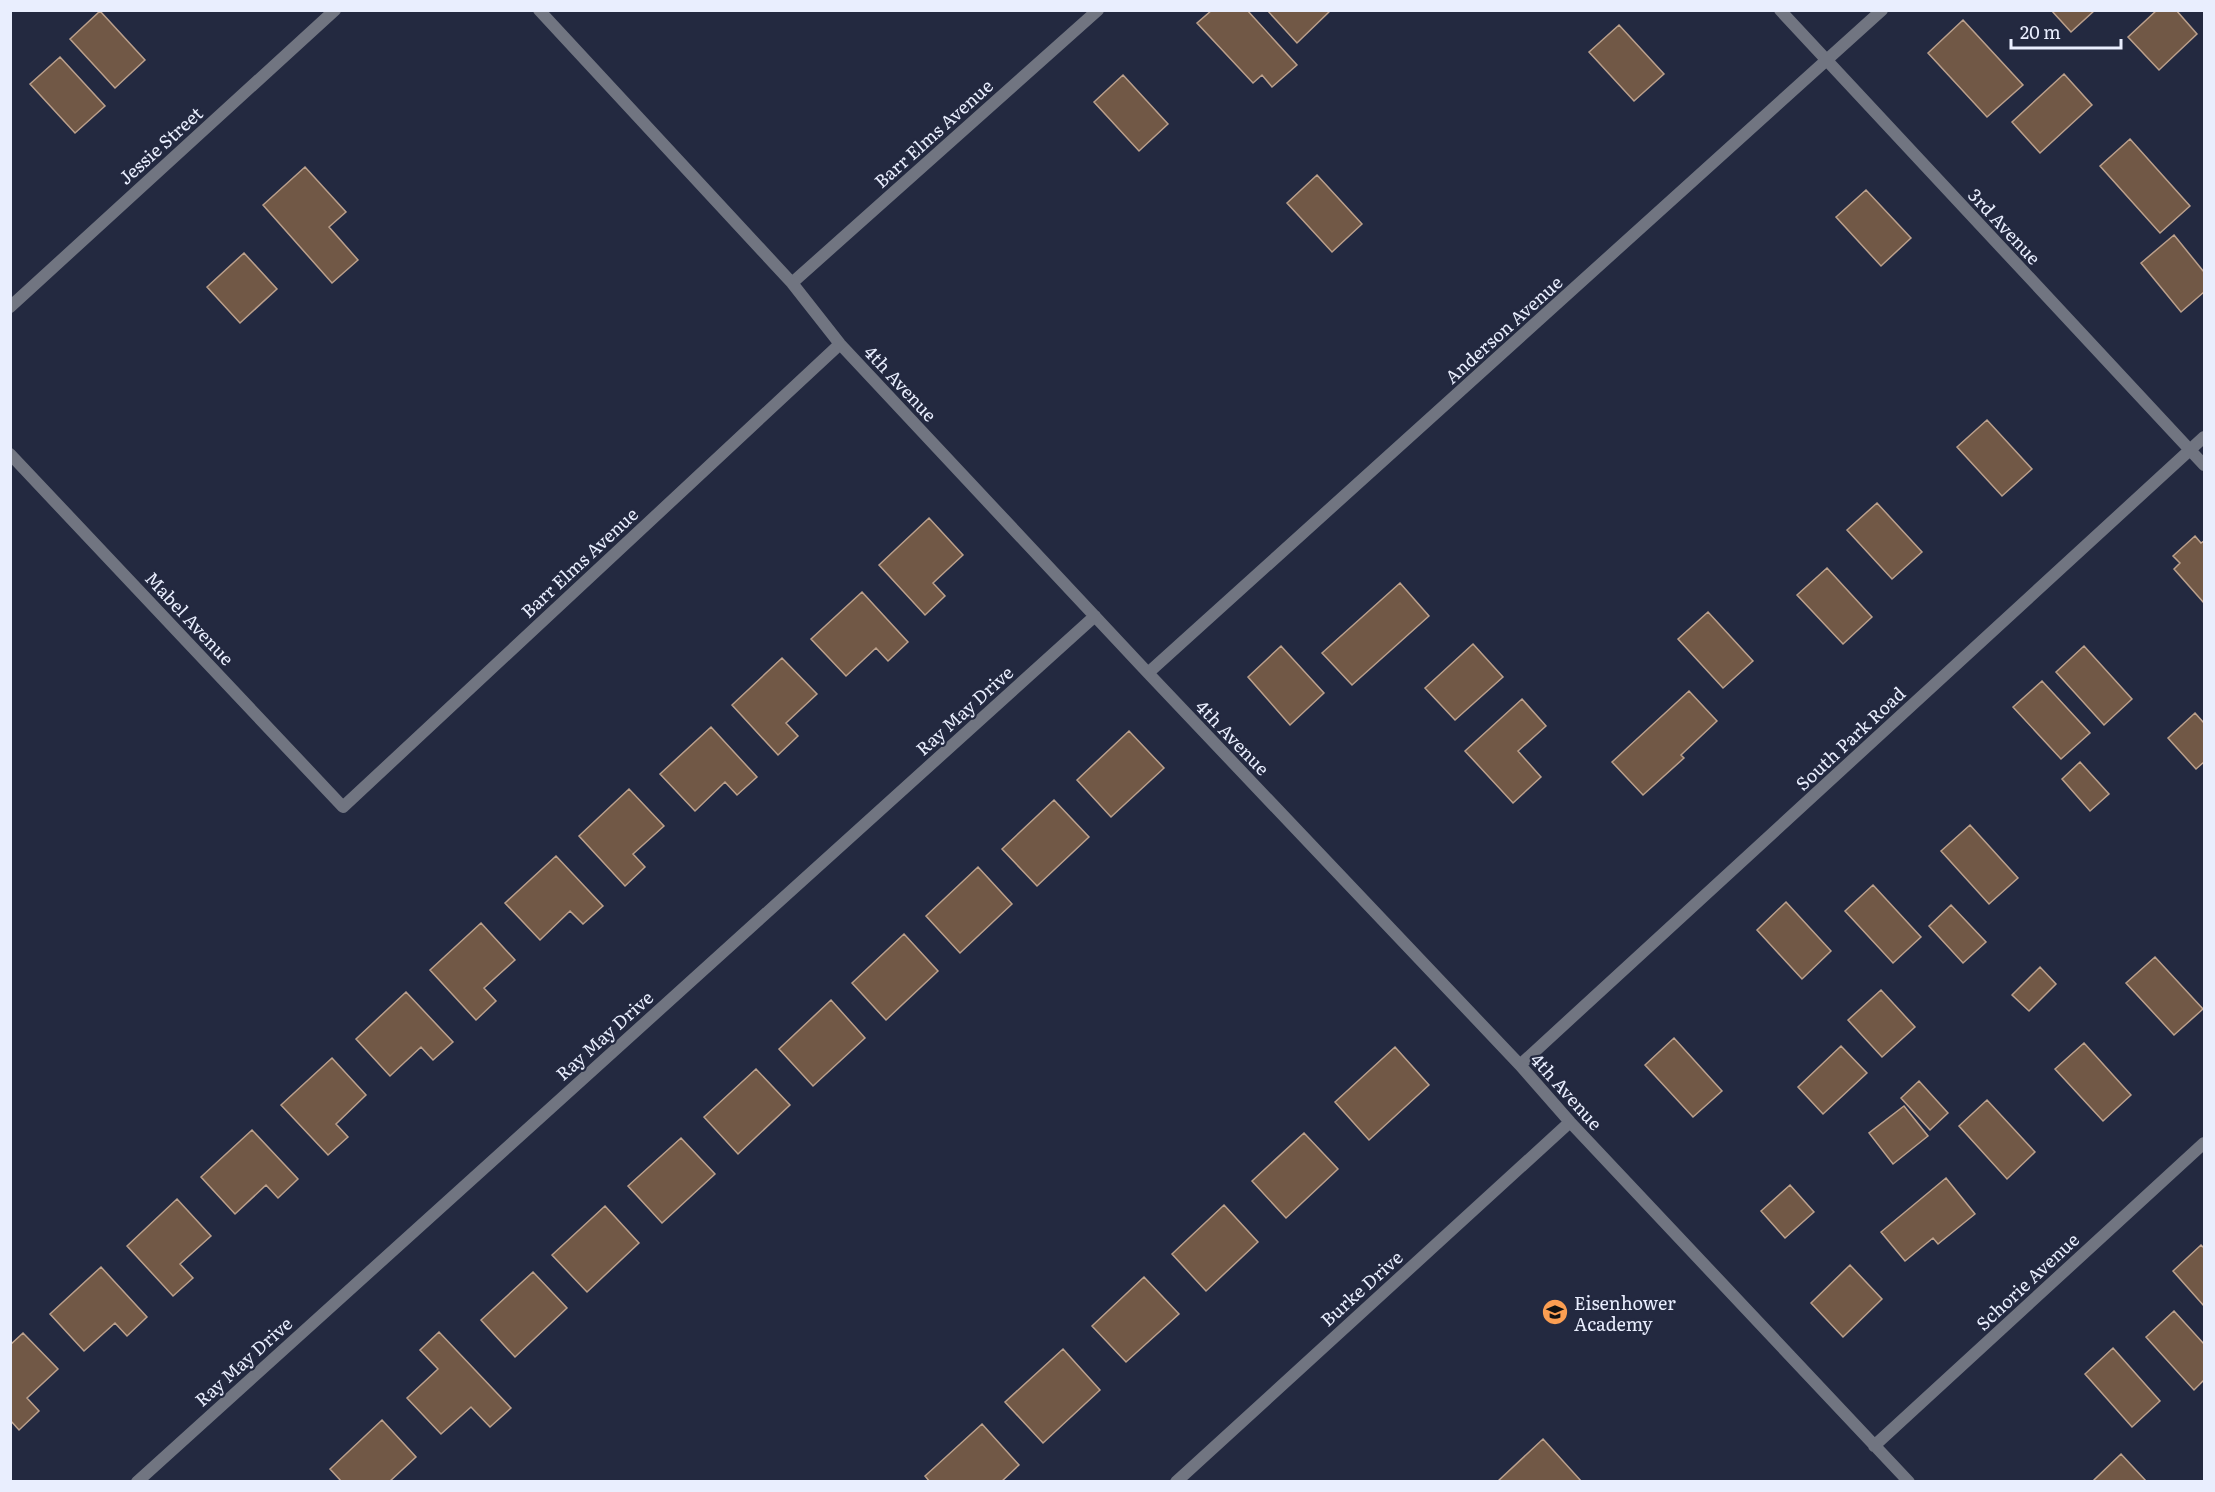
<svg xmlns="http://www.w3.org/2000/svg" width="2215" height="1492" font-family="Literata,serif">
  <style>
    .building { fill: #715846; stroke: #bba08c; stroke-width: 1.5 }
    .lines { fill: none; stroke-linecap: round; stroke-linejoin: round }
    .minor { stroke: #717581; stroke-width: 12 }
    .labels { text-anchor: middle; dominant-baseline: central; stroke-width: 4.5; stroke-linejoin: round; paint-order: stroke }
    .street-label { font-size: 18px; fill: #e9eefe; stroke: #232940 }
    .poi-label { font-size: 18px; fill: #e9eefe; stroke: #232940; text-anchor: start }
  </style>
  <rect width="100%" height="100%" fill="#232940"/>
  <!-- building -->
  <path class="building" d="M1212,10H1247L1297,65L1272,87L1262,75L1253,83L1197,23Z
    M1267,10H1331L1297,43Z
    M2051,10H2095L2071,32Z
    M2157,10H2176L2197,34L2159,70L2128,37Z
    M100,11L145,60L115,88L70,39Z
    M1963,20L2023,85L1987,117L1928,53Z
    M1619,25L1664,74L1634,101L1589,52Z
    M60,57L105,106L75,133L30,84Z
    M2064,74L2092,105L2040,153L2012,122Z
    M1123,75L1168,124L1139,151L1094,102Z
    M2130,139L2190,206L2160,233L2100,166Z
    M305,167L346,212L329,227L358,260L332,283L263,205Z
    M1317,175L1362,224L1332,252L1287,203Z
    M1866,190L1911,238L1881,266L1836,217Z
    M2174,235L2204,272V292L2181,312L2141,263Z
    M244,253L277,289L240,323L207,287Z
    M1987,420L2032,469L2002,496L1957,447Z
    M1877,503L1922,552L1892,579L1847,530Z
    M929,518L963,555L933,583L945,596L925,615L879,565Z
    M2195,536L2201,543L2204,541V603L2174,569L2180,563L2173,556Z
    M1827,568L1872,617L1843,644L1797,595Z
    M1400,583L1429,616L1352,685L1322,653Z
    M862,592L908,642L888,661L876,648L846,676L811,639Z
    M1708,612L1753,661L1723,688L1678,639Z
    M1473,644L1503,677L1455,720L1425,688Z
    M1281,646L1324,693L1290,725L1248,677Z
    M2084,646L2132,699L2104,725L2056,672Z
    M782,658L817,694L786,723L798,736L778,755L732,705Z
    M2042,681L2090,733L2061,759L2013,707Z
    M1689,691L1717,721L1681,755L1684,758L1643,795L1612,762Z
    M1522,699L1546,726L1518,751L1541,777L1513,803L1465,751Z
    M2195,713L2204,723V762L2196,769L2168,738Z
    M711,727L757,777L737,795L725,782L695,811L660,774Z
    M1129,731L1164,768L1111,817L1077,780Z
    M2080,762L2109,794L2090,811L2062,779Z
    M629,789L664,826L633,854L645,867L625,886L579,836Z
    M1054,800L1089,837L1037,886L1002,849Z
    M1970,825L2018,878L1989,904L1941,851Z
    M556,856L603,906L583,924L570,911L540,940L505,903Z
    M978,867L1012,904L960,953L926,916Z
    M1873,885L1921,937L1893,963L1845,911Z
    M1786,902L1831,951L1802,979L1757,930Z
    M1951,905L1986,942L1963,963L1929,926Z
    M481,923L515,960L484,988L496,1001L476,1020L430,970Z
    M904,934L938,971L886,1020L852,983Z
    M2155,957L2203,1009L2174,1035L2126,983Z
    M2040,967L2056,984L2029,1011L2012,995Z
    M1881,990L1915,1027L1882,1057L1848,1020Z
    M406,992L453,1042L433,1060L421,1047L390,1076L356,1039Z
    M831,1000L865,1038L813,1086L779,1049Z
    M1674,1038L1722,1091L1693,1117L1645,1065Z
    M2084,1043L2131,1095L2103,1121L2055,1069Z
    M1841,1046L1867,1073L1823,1114L1798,1087Z
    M1395,1047L1429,1085L1369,1140L1335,1102Z
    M332,1058L366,1095L336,1124L348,1137L328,1155L281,1105Z
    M756,1069L790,1105L738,1154L704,1117Z
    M1919,1081L1948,1113L1930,1130L1901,1098Z
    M1987,1100L2035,1152L2007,1179L1959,1126Z
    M1904,1106L1928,1136L1893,1164L1869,1133Z
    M252,1130L298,1179L278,1198L266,1185L235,1214L201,1177Z
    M1304,1133L1338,1169L1286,1218L1252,1181Z
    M681,1138L715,1174L662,1223L628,1186Z
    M1946,1178L1975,1214L1938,1244L1933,1238L1905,1261L1881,1232Z
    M1790,1185L1814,1212L1785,1238L1761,1211Z
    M177,1199L211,1236L180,1264L193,1278L173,1296L127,1246Z
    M1224,1205L1258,1242L1206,1291L1172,1254Z
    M605,1206L639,1243L587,1292L552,1255Z
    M2201,1245L2204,1248V1306L2173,1271Z
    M1850,1265L1882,1299L1843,1337L1811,1303Z
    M101,1267L147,1317L127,1336L115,1323L84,1351L50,1314Z
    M533,1272L567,1308L515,1357L481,1320Z
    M1144,1277L1179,1314L1126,1362L1092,1326Z
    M2174,1311L2204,1344V1380L2194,1390L2146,1337Z
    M439,1332L511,1408L490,1427L471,1407L441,1434L407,1398L438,1369L420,1350Z
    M23,1333L58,1369L27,1398L39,1411L19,1430L10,1420V1345Z
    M2113,1348L2160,1401L2132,1427L2085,1374Z
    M1063,1349L1100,1390L1043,1443L1005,1402Z
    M382,1420L416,1457L389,1482H342L330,1469Z
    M982,1424L1019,1465L1001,1482H930L925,1476Z
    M1543,1439L1582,1482H1497Z
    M2121,1454L2147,1482H2095L2094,1480Z"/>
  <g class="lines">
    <!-- minor -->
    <path class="minor" d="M539,10L792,283L840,344L1148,673L1520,1065L1570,1122L1909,1482
      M1780,10L2204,465
      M792,283L1098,10
      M10,307L335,10
      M10,454L343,807L840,344
      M1148,673L1882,10
      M1520,1065L2204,437
      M1874,1446L2204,1143
      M137,1482L1095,616
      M1176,1482L1570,1122"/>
  </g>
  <!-- icons -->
  <defs>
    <g id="school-disc" transform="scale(1.35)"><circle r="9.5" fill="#fb9e52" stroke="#232940"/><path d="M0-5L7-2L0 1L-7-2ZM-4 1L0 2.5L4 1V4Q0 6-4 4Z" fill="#111"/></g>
  </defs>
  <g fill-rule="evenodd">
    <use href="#school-disc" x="1555" y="1312"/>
  </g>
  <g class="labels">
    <!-- street labels -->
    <g class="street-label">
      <text transform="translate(933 133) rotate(-42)">Barr Elms Avenue</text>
      <text transform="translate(160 145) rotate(-42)">Jessie Street</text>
      <text transform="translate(2005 226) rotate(47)">3rd Avenue</text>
      <text transform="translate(1503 329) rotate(-42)">Anderson Avenue</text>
      <text transform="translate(901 383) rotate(47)">4th Avenue</text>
      <text transform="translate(579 562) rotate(-43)">Barr Elms Avenue</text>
      <text transform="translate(190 618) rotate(47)">Mabel Avenue</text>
      <text transform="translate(964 710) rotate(-42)">Ray May Drive</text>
      <text transform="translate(1233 737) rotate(46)">4th Avenue</text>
      <text transform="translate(1850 738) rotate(-43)">South Park Road</text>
      <text transform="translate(604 1035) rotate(-42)">Ray May Drive</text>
      <text transform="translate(1567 1091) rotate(48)">4th Avenue</text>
      <text transform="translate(2027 1281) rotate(-43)">Schorie Avenue</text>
      <text transform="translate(1361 1288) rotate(-42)">Burke Drive</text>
      <text transform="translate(243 1361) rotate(-42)">Ray May Drive</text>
    </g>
    <!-- poi labels -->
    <g class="poi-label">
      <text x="1574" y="1302">Eisenhower<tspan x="1574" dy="21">Academy</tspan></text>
    </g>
  </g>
  <!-- border -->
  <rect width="2215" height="1492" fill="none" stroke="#e9eefe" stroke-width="24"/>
  <!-- scale -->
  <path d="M2011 39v9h110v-9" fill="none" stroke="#e9eefe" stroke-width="3"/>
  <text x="2020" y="39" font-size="18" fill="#e9eefe" stroke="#232940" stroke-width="4.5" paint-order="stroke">20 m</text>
</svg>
